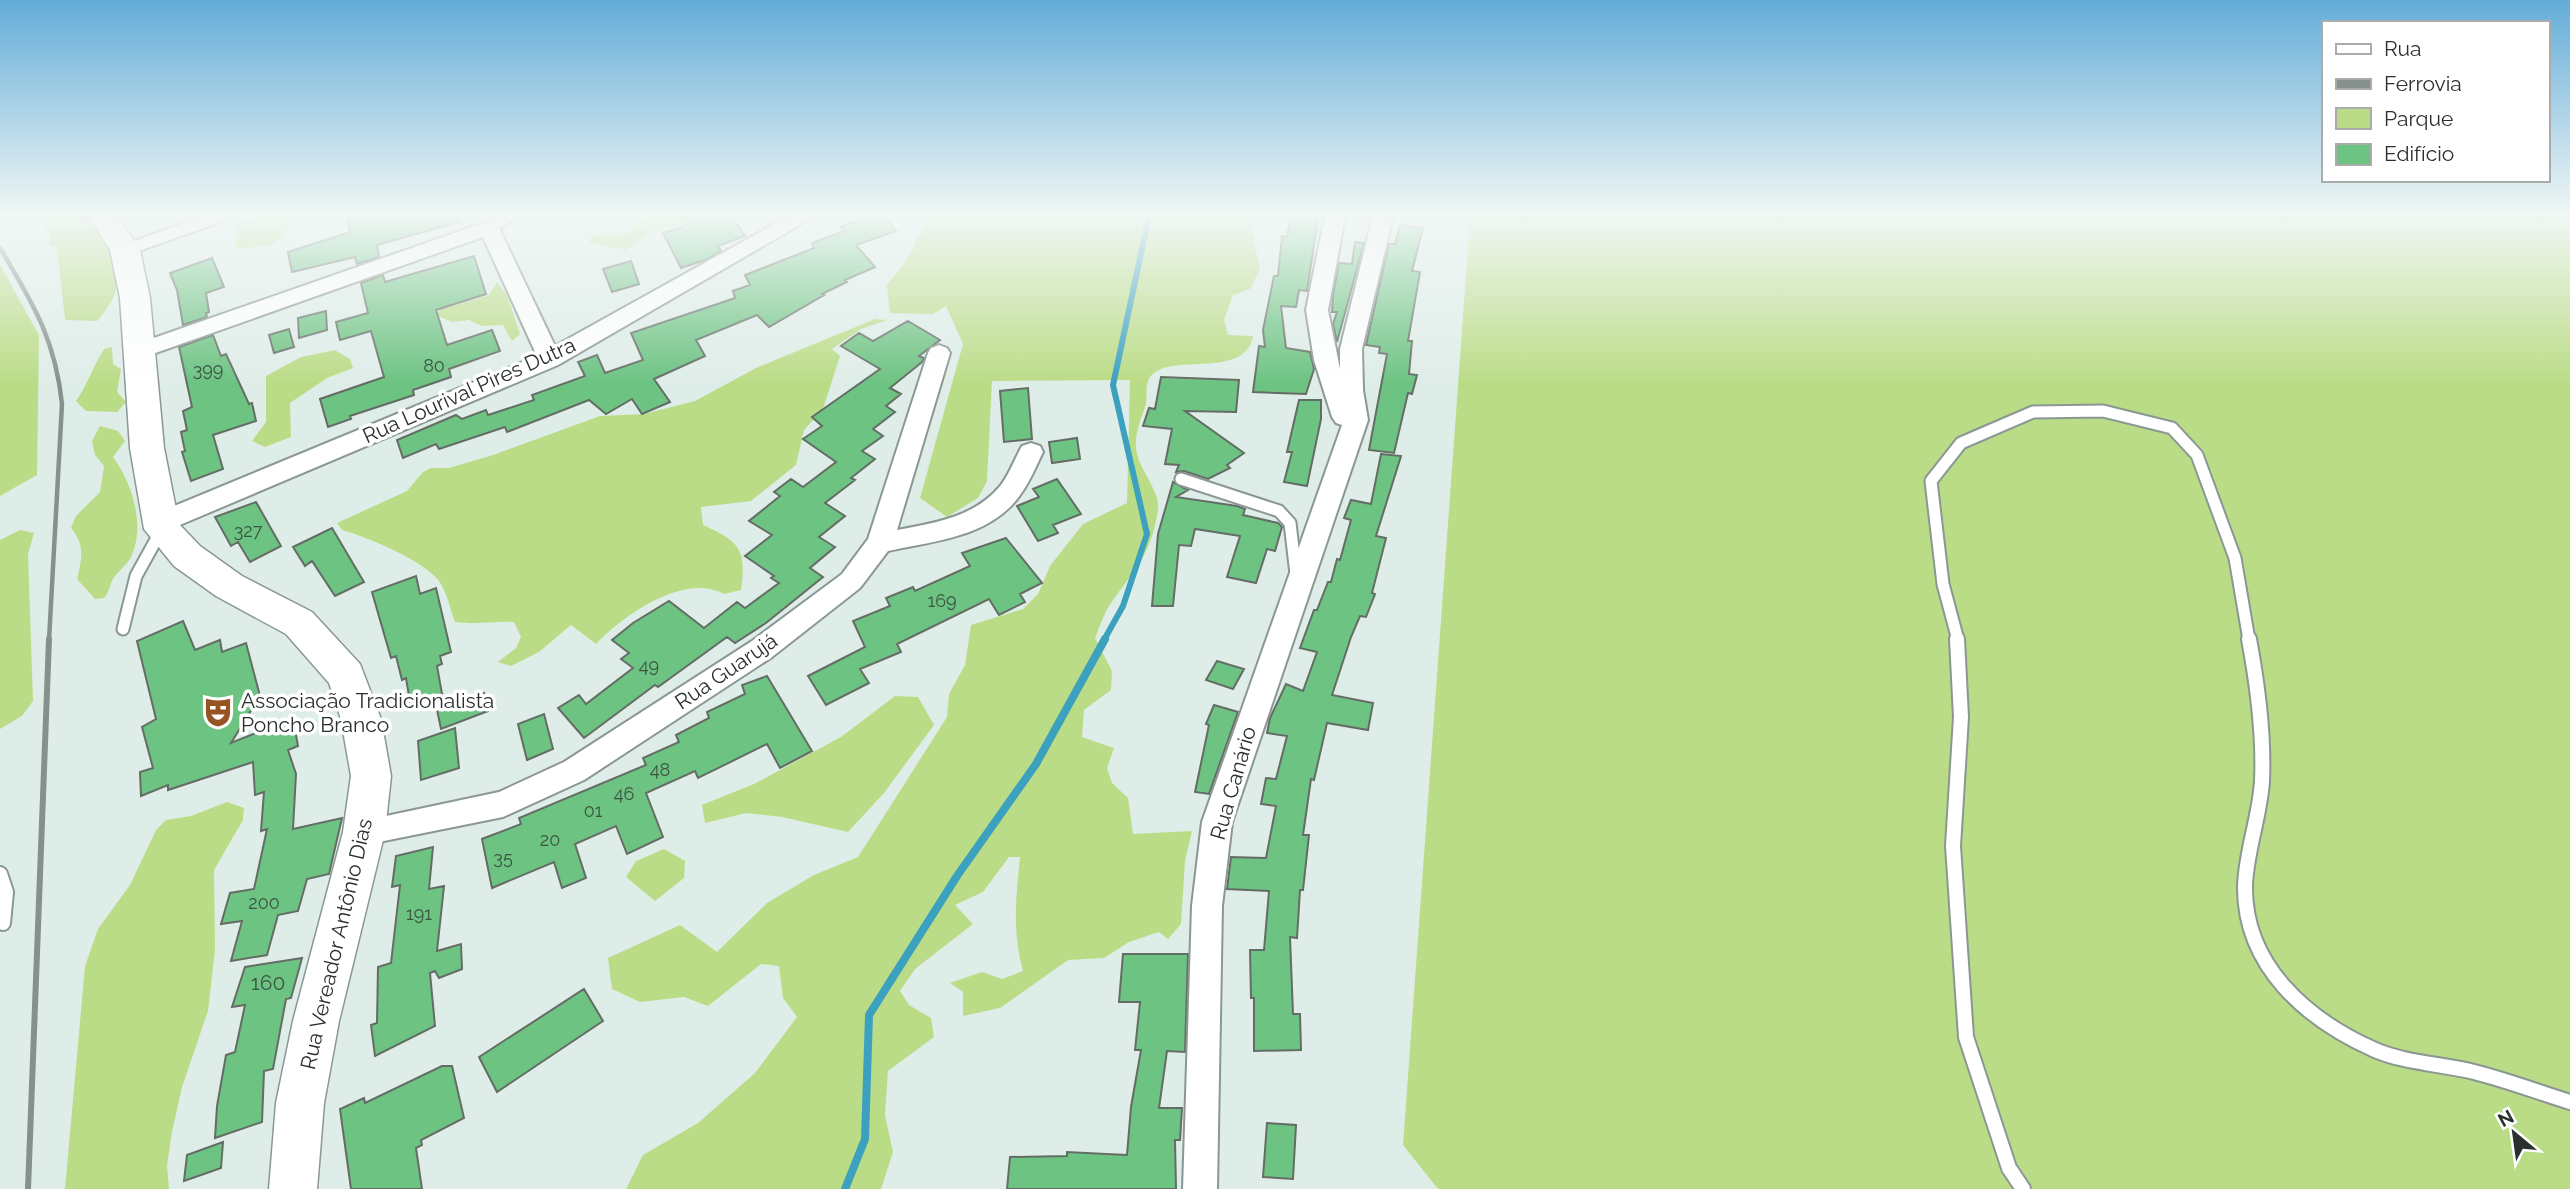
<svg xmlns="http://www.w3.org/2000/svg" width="2570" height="1189" font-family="Raleway,sans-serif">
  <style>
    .green { fill: #bbdc87 }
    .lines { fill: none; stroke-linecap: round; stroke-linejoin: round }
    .stream-far1 { stroke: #3ca0bf; stroke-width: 6 }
    .stream { stroke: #3ca0bf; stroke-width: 8 }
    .building { fill: #6dc382; stroke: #646d65; stroke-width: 2 }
    .lane-far1-casing { stroke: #8a9792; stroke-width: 15 }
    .lane-casing { stroke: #8a9792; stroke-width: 18 }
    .street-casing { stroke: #8a9792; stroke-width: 4 }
    .secondary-casing { stroke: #8a9792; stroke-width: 3 }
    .lane-far1 { stroke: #fff; stroke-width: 11 }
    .lane { stroke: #fff; stroke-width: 14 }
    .street { fill: #fff; fill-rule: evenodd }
    .secondary { fill: #fff; fill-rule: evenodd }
    .rail-far1 { stroke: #86908c; stroke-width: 4.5 }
    .rail { stroke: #86908c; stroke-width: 6 }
    .labels { text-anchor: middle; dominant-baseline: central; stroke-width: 7; stroke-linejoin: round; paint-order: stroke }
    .number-label { font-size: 18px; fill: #3b5543 }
    .street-label { font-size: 21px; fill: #2a302e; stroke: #fff }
    .poi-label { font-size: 21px; fill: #2a302e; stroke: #fff; text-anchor: start }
    .near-number-label { font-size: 21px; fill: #3b5543 }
  </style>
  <rect width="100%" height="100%" fill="#dfede8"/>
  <!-- green -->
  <path class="green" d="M42,216H89C112,259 135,279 97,321L65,320L57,247L49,245L51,236L45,228Z
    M254,216H292C282,250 266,246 236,248L237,225Z
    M646,216H701L687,226C662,221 646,236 626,250L589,243L592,235L630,232Z
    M929,216H1249L1260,269L1250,289L1233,295L1224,320L1228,335L1253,336C1245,383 1162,348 1148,381C1145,389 1148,399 1145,407C1140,422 1133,438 1137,454C1141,471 1160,492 1158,509C1152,554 1135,569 1111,603C1104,613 1100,626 1095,638L1112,671L1111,690L1084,710L1082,737L1114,748L1107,768L1112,783L1128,798L1133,834L1192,831L1185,861L1181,924L1168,939L1159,932L1129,942L1104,958L1068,960L1000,1008L963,1016V992L950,983L982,972L1002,979L1023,971C1012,932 1016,897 1020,857H1009L983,892L955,905L973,924L915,969L900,991L909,1005L931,1018L934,1037L888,1071L885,1115L893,1152L881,1189H626L643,1155L698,1123L755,1073L797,1017L783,998L779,966L761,964L708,1006L684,997L640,1002L612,989L608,958L680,925L717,952L767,903L814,875L858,857L947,717L949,694L965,665L971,625L1023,609L1038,594L1050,566L1083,524L1127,503L1130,380L992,381L987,481L978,498L947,517L920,498L963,344L946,306L933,314L890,313L887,285L907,260Z
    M1473,216H2570V1189H1438L1403,1145L1470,220Z
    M0,265L39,335L37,475L0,496Z
    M497,282L507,295L520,334L512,341L503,325L481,326L469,320L452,322L436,315L440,310L489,295Z
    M875,319L887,320L861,329L832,349L840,356L823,409L804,430L796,465L751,501L701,507L703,525C739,541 747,549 741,590L724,594C685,572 623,615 596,644L571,625L539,652L511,666L498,662L516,648L521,637L514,622C493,621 476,625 455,622C450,609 447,592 439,581C423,560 367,537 342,530L337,523L407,491L423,472L431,468H449L493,455L600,416L644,414L695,401L756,368Z
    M112,347L113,364L121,369L117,392L126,402L117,412L86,411L76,401C88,384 93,366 104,349Z
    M335,350L350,359L353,368L327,378L290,403L291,437L265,447L252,441L266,422V376L301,357Z
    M100,426L118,431L125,441L113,457C132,483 146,525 131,557C127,565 118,571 113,579C109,586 110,591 104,598L95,599L77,579C82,559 85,544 71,528L76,516L100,492L104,466L95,455L92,441Z
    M20,530L34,533L28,554L33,701L22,716L0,729V540Z
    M895,696L918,697L934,725L884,793L848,832L782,817L746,813L705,823L702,805L754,784L841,737Z
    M227,802L244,808L243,820L214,870L215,950L208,1011L182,1087L172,1132L167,1165L169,1189H65L85,966L98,929L130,885L156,830L166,820L191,816Z
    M664,849L685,861L684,878L655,901L626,877L636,861Z"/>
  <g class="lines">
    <!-- stream-far1 -->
    <path class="stream-far1" d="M1104,640L1123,606L1147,534L1113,385L1149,216"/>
    <!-- stream -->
    <path class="stream" d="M845,1189L865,1139L869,1015L957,876L1036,764L1105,639"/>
  </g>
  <!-- building -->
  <path class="building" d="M347,216H458L459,222L377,245L379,257L357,264L355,257L292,272L288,252L350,232Z
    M714,216H732L745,236L718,246L721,251L705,260L681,268L663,233Z
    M868,216H885L896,231L856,245L875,267L845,280L847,282L822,294L824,295L769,327L757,315L696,340L705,356L654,379L670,402L642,414L632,399L606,414L589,400L507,432L505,427L439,449L436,444L403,458L397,440L456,415L462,419L486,410L488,415L534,400L532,395L585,376L578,362L597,355L605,373L643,360L631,333L735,298L733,291L750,285L745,275L814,248L812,243L844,231L841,227Z
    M1291,216L1318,218L1307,291L1299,290L1296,307L1281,306L1286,348L1310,352L1314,369L1306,394L1253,392L1259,346L1265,347L1263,330L1274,276H1278L1282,236L1287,237Z
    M1400,225L1423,228L1412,271L1420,272L1408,341H1412L1409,374L1417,375L1412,394L1408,393L1394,453L1369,450L1387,354L1379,353L1380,347L1366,345L1389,244H1395Z
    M1355,242L1364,243L1337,342L1333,324L1337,312H1332L1333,295L1339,263L1352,264Z
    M474,256L486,294L436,310L447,345L492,330L500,351L449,369L451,377L413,390L414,395L350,416L351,419L328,427L320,399L384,377L371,331L340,340L336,322L368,313L361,283L383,275L385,282Z
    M212,258L224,287L206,293L209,312L206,313L207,317L183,325L177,290L170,273Z
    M631,261L639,284L612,292L603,269Z
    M326,311L327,330L299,338L298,318Z
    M908,321L940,340L919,356L924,358L922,362L890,388L901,394L886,406L895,412L873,429L883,436L862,451L875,459L851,478L855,480L825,503L845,516L819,537L835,547L810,568L823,577L766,623L735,643L727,637L658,687L655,685L584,738L558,708L579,695L586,704L633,668L621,659L629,653L612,640L633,623L669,601L704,628L737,602L745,608L779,583L771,578L774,576L745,556L772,535L749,521L780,496L774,492L791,479L803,487L836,462L803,439L822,426L812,417L880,369L841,346L859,333L873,341Z
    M289,329L294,347L274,353L269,335Z
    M213,335L221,356L226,354L249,404L252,403L256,421L213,435L223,469L191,481L182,452L185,451L181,432L187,430L183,411L192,407L179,347Z
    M1161,377L1239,380L1236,412L1185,411L1244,453L1227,465L1230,468L1208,479L1184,471L1176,472L1179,465L1165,464L1172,429L1143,426L1149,408L1155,409Z
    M1028,388L1032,439L1004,442L1000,391Z
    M1299,400H1321V419L1307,486L1284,482L1292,452H1287Z
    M1077,438L1080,459L1052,463L1049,442Z
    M1381,454L1401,456L1376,536L1386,538L1372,593L1375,594L1366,617L1360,616L1351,637L1332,695L1373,703L1368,730L1327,723L1314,780L1311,779L1303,835H1309L1303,890H1300L1297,938L1290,937L1293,1014H1300L1301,1050L1254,1051V998H1251L1250,950H1264L1269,891L1227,889L1231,857L1266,858L1276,806L1261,804L1266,778L1276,779L1287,736L1267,733L1270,718L1286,684L1303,691L1317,652L1300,648L1314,610H1317L1328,582H1331L1337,559L1340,560L1351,520L1344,518L1351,500L1371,504Z
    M1057,479L1081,514L1053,525L1058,533L1038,541L1017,506L1039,497L1033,489Z
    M1173,482L1188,490L1176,497L1237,506L1245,509L1243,515L1278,523L1282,527L1275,551L1267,549L1256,583L1227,577L1240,536L1195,529L1191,546L1179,545L1173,606H1152L1158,534Z
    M256,502L281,546L250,562L238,542L231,546L215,517Z
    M332,528L364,582L335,596L312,561L305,566L293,547Z
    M1006,538L1042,583L1020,594L1025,602L999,615L989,599L897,644L901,652L860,669L869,683L826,705L808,676L865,647L853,621L890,606L886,598L913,587L915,591L970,566L962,553Z
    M416,576L420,594L436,588L451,652L440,656L442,664L437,666L442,694L410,702L406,678L402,680L396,656L391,658L372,592Z
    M183,621L195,650L220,640L222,652L246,643L260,696L231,743L293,718L298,746L288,750L296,774L293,829L342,818L329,874L307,879L298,911L278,915L267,955L231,961L242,921L221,924L230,893L254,889L267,829L261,831L264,792L255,795L253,762L168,790V785L141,796L140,772L153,768L142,727L156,719L137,641Z
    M1217,661L1244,669L1233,689L1206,680Z
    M767,676L812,751L780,768L767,744L698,778L695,771L646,793L663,837L627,854L616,826L575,844L586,878L562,888L554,862L492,888L482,839L521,824L519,818L646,765L643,758L679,742L676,735L709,718L707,712L745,694L742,685Z
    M484,693L488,711L441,729L437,710Z
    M1214,705L1238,712L1209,794L1195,792L1209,725L1206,724Z
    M544,714L553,749L527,760L518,724Z
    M455,728L459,768L421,780L418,741Z
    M433,847L429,889L444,886L437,951L461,944L462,969L439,978L435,971L430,973L435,1026L375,1056L371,1025L377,1023L378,967L391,963L400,885L392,887L396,856Z
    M1123,954H1188L1185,1052L1167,1051L1159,1108H1182L1180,1140H1175L1176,1189H1007L1010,1157L1067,1156V1152L1127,1155L1131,1107L1141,1050H1135L1140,1002H1119Z
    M302,958L291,998L286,999L273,1069L264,1071L262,1122L215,1138L217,1106L226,1055L235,1052L245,1005L232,1007L245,967Z
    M584,989L603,1021L497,1092L479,1057Z
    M442,1066H452L464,1118L421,1140L422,1145L416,1148L422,1189H351L340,1109L364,1098L365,1103Z
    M1267,1123L1296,1125L1293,1179L1263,1177Z
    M223,1142L221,1168L184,1181L187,1155Z"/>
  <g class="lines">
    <!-- lane-far1 casing -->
    <g class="lane-far1-casing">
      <path id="lane-far1" d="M489,228L509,216
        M125,250L221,216
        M1181,479L1279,511L1290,523L1296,574
        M123,629L136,576L162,529
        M1958,640L1943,584L1931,481L1961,443L2033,412L2103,411L2172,428L2197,455L2235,558L2249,640"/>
    </g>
    <!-- lane casing -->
    <g class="lane-casing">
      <path id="lane" d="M1957,639L1961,717L1953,846L1966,1037L2009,1168L2023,1189
        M2249,639C2257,682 2264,737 2262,781C2260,816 2246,851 2245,886C2244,966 2307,1020 2375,1050C2405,1063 2442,1064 2474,1072C2506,1080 2538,1092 2570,1102
        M0,874L6,892L3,923"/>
    </g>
    <!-- street casing -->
    <g class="street-casing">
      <path id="street" d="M789,216H815L558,365L168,530L159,533L150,530L146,523L150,516L537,356L483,237L147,356H131L128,351L131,346L489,221L499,228L555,346Z
        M1325,216H1345L1328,310L1340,369V349L1373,216H1393L1362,349L1363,390L1368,420L1232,822L1222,906L1217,1189H1183L1192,906L1202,822L1342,425L1336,423L1332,417L1314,360L1306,310Z
        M939,345L947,348L950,353L897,530C935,523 975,517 1001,485C1010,473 1015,458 1022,446L1031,443L1040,446L1043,452C1036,466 1030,482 1020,495C991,537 934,541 888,551L860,588L772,657L584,780L503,817L364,845L353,841L349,832L353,823L499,792L564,762L752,641L842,574L868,539L928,353L931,348Z"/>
    </g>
    <!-- secondary casing -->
    <g class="secondary-casing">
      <path id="secondary" d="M88,216H117L140,250L150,298L164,448L179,524L200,546L242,576L312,612L360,664L381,719L391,776L385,832L339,1021L324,1103L317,1189H269L276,1103L293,1021L343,832L351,776L341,719L329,683L286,634L216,596L174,566L144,529L130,448L120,298L110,250Z"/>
    </g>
    <!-- lane-far1 -->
    <use href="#lane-far1" class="lane-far1"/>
    <!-- lane -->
    <use href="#lane" class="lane"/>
    <!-- street -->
    <use href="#street" class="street"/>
    <!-- secondary -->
    <use href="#secondary" class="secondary"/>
    <!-- rail-far1 -->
    <path class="rail-far1" d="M0,248C33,304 55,338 62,404L49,640"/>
    <!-- rail -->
    <path class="rail" d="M28,1189L49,639"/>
  </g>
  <!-- sky -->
  <linearGradient id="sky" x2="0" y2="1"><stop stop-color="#63acd8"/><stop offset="0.56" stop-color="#f1f7f5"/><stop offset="1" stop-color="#f1f7f5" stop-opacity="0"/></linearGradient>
  <rect width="2570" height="383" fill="url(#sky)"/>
  <!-- icons -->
  <defs>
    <g id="theatre-bare" transform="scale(2.415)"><path d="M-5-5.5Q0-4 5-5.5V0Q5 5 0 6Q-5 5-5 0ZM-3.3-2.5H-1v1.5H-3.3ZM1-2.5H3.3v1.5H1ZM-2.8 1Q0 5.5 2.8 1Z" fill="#975423" stroke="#fff" stroke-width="2.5" paint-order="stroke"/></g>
  </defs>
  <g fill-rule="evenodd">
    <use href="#theatre-bare" x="218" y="712"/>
  </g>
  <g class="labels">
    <!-- number labels -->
    <g class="number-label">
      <text x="434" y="365">80</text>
      <text x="208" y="369">399</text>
      <text x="248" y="530">327</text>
      <text x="942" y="600">169</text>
      <text x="649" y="665">49</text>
      <text x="660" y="769">48</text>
      <text x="624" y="793">46</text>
      <text x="593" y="810">01</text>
      <text x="550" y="839">20</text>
      <text x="503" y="857">35</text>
      <text x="264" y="902">200</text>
      <text x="419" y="913">191</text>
    </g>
    <!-- street labels -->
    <g class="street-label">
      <text transform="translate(469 390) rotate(-24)">Rua Lourival Pires Dutra</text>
      <text transform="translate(726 671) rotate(-34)">Rua Guarujá</text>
      <text transform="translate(1233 783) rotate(-74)">Rua Canário</text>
      <text transform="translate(336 944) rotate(-77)">Rua Vereador Antônio Dias</text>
    </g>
    <!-- poi labels -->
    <g class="poi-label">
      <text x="241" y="700">Associação Tradicionalista<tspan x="241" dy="24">Poncho Branco</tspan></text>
    </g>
    <!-- near-number labels -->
    <g class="near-number-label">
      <text x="268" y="982">160</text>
    </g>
  </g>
  <!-- legend -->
  <rect x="2322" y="21" width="228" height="161" fill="#ffffff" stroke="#aaacab" stroke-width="2"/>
  <rect x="2336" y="44" width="35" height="10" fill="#ffffff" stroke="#aaacab" stroke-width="2"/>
  <text x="2384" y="56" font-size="21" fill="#2a302e">Rua</text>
  <rect x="2336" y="79" width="35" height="10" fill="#86908c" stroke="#aaacab" stroke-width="2"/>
  <text x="2384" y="91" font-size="21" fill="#2a302e">Ferrovia</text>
  <rect x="2336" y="108" width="35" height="21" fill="#bbdc87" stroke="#aaacab" stroke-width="2"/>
  <text x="2384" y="126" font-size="21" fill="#2a302e">Parque</text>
  <rect x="2336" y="144" width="35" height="21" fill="#6dc382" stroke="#aaacab" stroke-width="2"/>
  <text x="2384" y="161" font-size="21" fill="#2a302e">Edifício</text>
  <!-- north arrow -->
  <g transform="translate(2514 1133) rotate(331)" stroke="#ffffff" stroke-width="5" paint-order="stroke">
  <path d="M0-5L12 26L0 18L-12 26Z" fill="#2a302e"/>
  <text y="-10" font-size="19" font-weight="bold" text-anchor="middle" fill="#2a302e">N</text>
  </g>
</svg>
